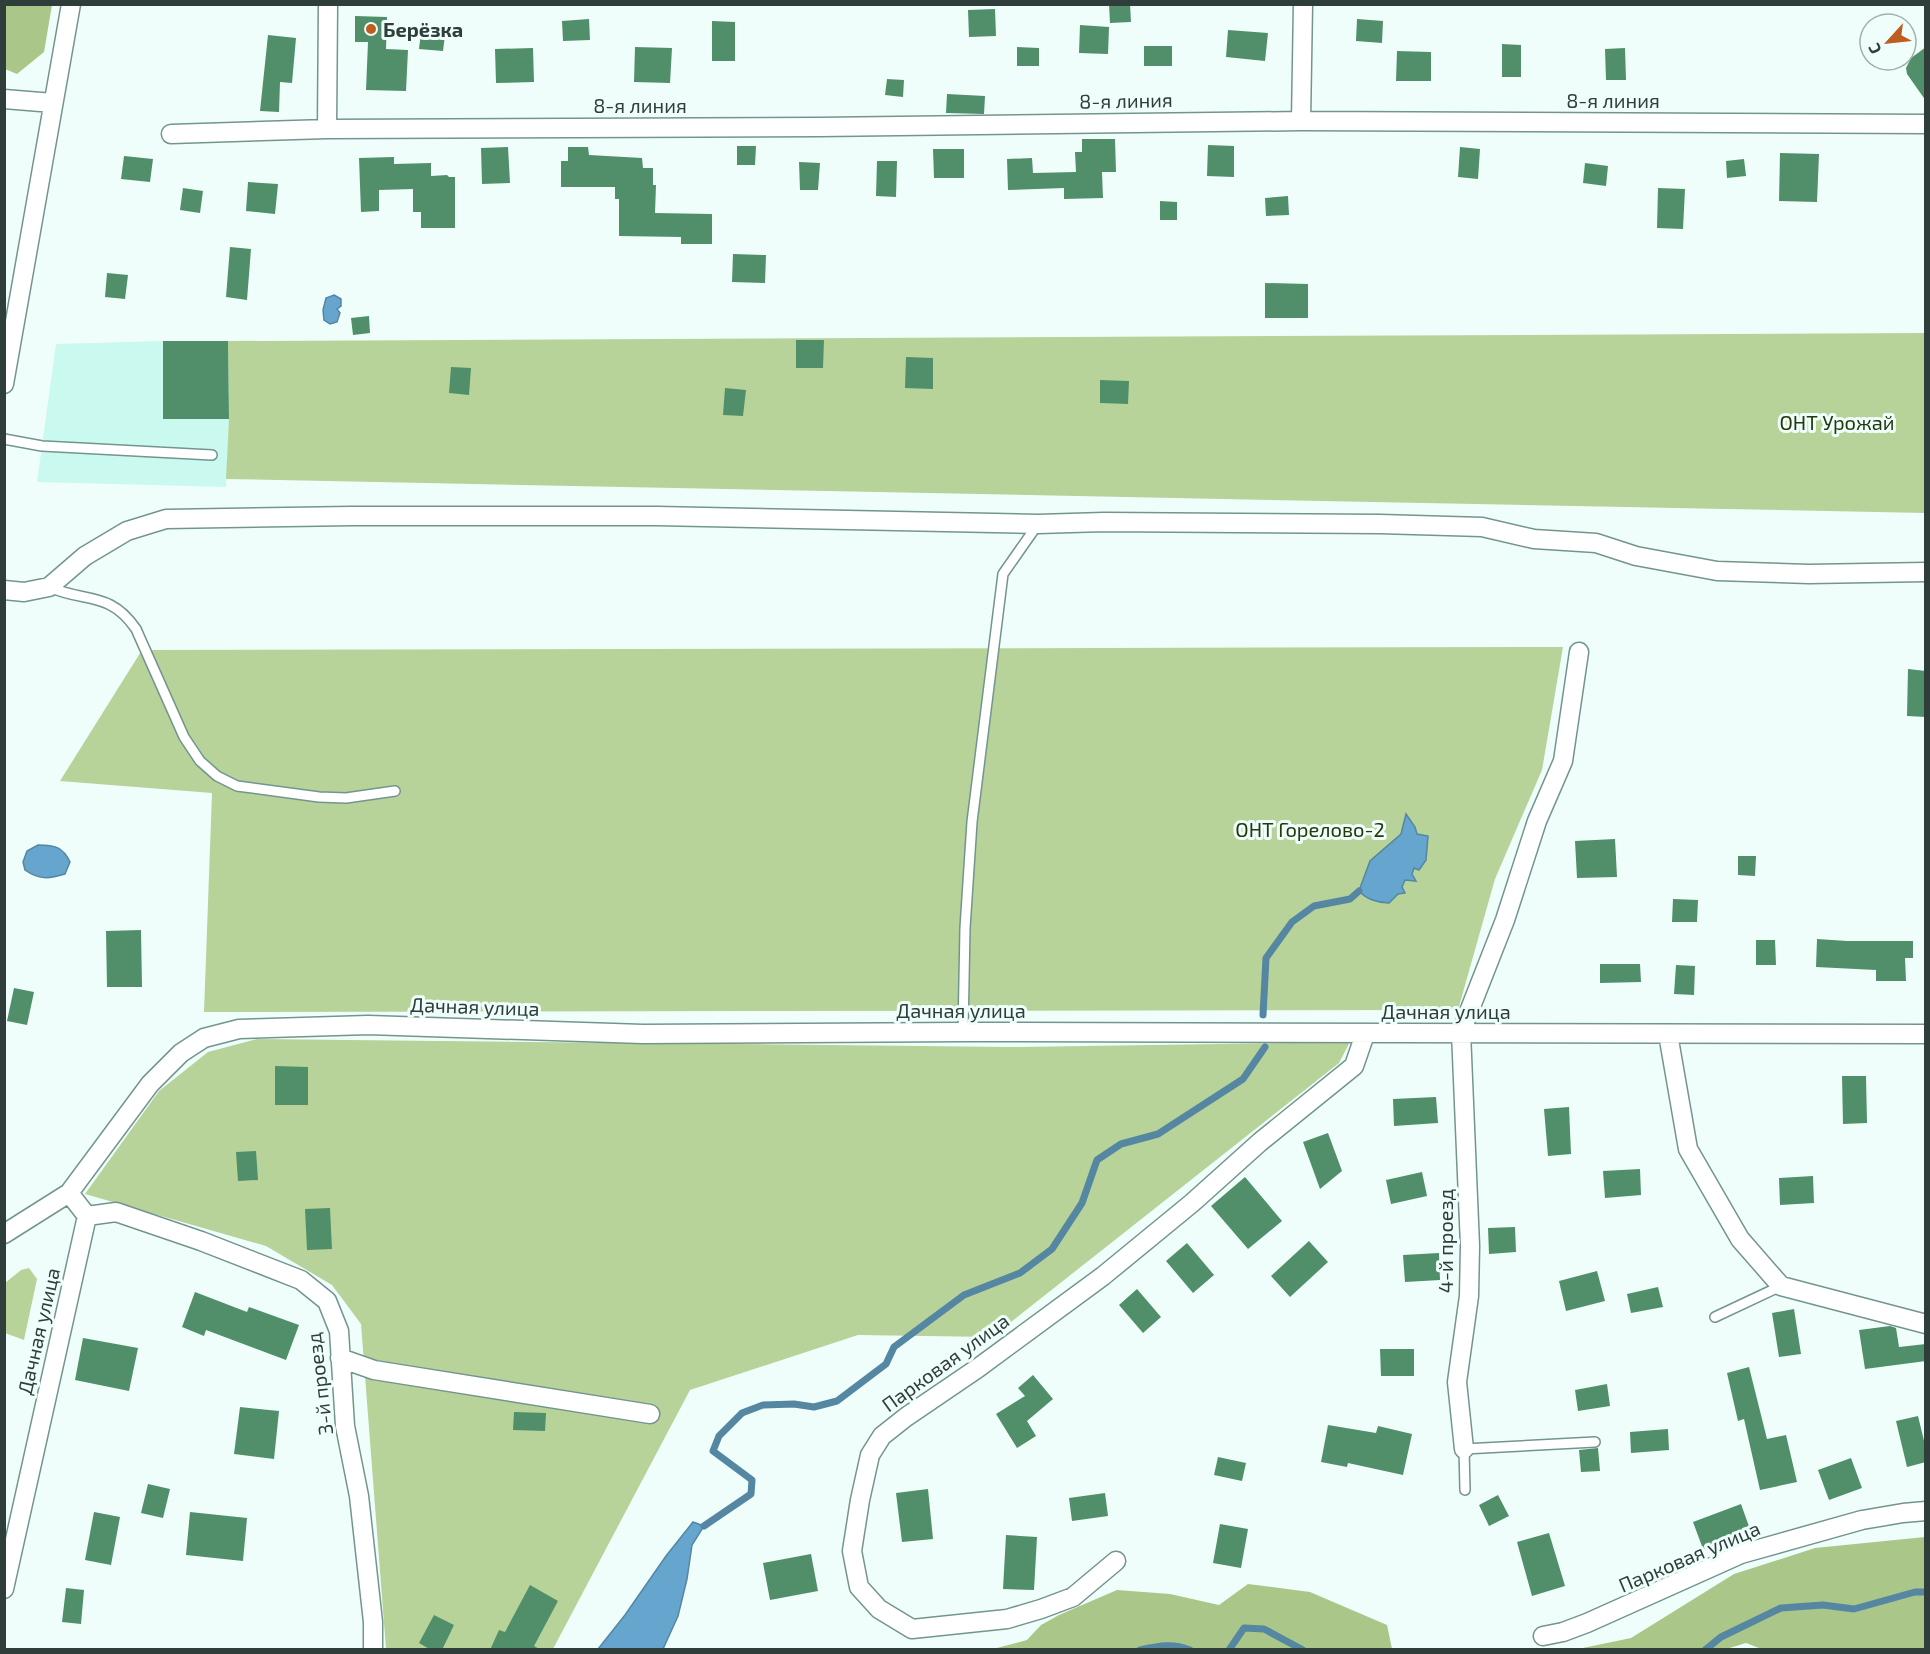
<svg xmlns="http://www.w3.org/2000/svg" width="1930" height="1654" font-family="'Exo 2',sans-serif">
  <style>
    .built { fill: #caf9f0 }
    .green { fill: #b7d399 }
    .forest { fill: #aac689 }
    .water { fill: #65a5ce; stroke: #5586a2; stroke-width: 1.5 }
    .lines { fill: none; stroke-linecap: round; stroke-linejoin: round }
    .stream { stroke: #5586a2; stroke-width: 7 }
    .building { fill: #508f69 }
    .lane-casing { stroke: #73958f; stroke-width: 12 }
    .street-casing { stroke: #73958f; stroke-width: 21 }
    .lane { stroke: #fff; stroke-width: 9 }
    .street { stroke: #fff; stroke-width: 18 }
    .poi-dot { fill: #be5c21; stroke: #effefb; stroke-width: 2 }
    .labels { text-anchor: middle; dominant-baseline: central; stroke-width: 6; stroke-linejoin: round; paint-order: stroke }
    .poi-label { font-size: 20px; font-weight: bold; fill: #2f3e3b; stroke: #effefb; text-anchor: start }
    .street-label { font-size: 20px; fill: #2f3e3b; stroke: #effefb }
    .park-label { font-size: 20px; fill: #26380b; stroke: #effefb }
  </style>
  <rect width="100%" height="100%" fill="#effefb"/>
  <!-- built -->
  <path class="built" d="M163,341H228L229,419L226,487L37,482L56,344Z"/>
  <!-- green -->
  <path class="green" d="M1925,333V513L226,479L229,419L228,341Z
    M1563,647L1542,770L1495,879L1458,1010L204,1012L212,793L60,781L142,650Z
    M257,1039L1012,1047L1350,1042L1339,1063L992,1337L858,1335L690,1390L553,1649H386L361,1324L332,1285L266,1246L85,1194L159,1091L208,1052Z
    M29,1268L37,1279L24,1340L5,1333V1283L21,1270Z"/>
  <!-- forest -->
  <path class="forest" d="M4,5H52L44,52L17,74L5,69Z
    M1925,1537V1649L1764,1650L1746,1643L1723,1650L1578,1649L1631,1638L1734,1574L1815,1548Z
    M1248,1584L1310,1592L1387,1625L1392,1649H993L1027,1640L1041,1625L1059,1615L1117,1590L1170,1594L1219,1605Z"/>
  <!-- water -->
  <path class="water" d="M334,295L341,299V306L337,309L340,313L337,322L330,324L324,320L323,310L326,298Z
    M1406,814L1415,827L1417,834L1428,836L1426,860L1419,870L1414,868L1412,874L1416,881L1405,880L1402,887L1405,893L1398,894L1389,903C1378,903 1366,899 1359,891L1360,888L1370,861L1401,834Z
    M38,845C55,845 63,847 70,862L65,874C49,879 39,880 25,870L23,862L27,851Z
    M693,1522L704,1526L692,1545L687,1579L678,1616L663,1649H598L625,1615L666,1556Z"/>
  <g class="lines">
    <!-- stream -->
    <path class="stream" d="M1263,1015L1266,958L1292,922L1314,906L1350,899L1359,891
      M704,1526L751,1494L752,1480L713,1451L719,1436L742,1413L763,1405L794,1404L814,1407L837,1401L886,1364L894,1347L964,1295L1020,1273L1052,1249L1082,1203L1097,1160L1121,1144L1158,1134L1243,1079L1265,1047
      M1140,1650C1159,1646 1172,1643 1190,1650
      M1229,1650L1244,1628L1264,1629L1303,1650
      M1705,1650L1721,1637L1781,1608L1823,1605L1854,1609L1915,1592H1926"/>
  </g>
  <!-- building -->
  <path class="building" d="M1109,4H1130L1131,22L1110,23Z
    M995,9L996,36L969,37L968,10Z
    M355,16L387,17L386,49L408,50L406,91L366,90L368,42H355Z
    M589,19L590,40L563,41L562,21Z
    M1357,19L1383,21L1382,43L1356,41Z
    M712,21L735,22V61H712Z
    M422,24L446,27L443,51L419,49Z
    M1080,25L1109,27L1108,54L1079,53Z
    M1228,30L1268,33L1265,61L1226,57Z
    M268,35L296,38L292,83L280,82L279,112L260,111Z
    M1502,44L1521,45V77H1502Z
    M1144,46H1172V66H1144Z
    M635,47L672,48L670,83L634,82Z
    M1017,47L1039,48V66H1017Z
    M1926,47V101L1907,74L1906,68L1911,58Z
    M533,48L534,82L496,83L495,49Z
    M1625,48L1626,80H1606L1605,49Z
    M1397,51L1431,52V81H1396Z
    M887,79L904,80L903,97L885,95Z
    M947,94L985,96L984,114L946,113Z
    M1082,139H1115L1116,172H1102L1103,198L1064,199V188L1008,190L1007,159L1032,158L1033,173L1076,172L1075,152H1082Z
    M1208,145L1234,146V177L1207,176Z
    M737,146H756L755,165H737Z
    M508,147L510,183L482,184L481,148Z
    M568,147H588L589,155L642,158L643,168H653V185H656L655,213L712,214V244H681V237L619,236V199H615V187H561V161H568Z
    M1460,147L1480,149L1478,179L1458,177Z
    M933,149H964V178H934Z
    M1780,153L1819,154L1817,202L1779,201Z
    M124,156L153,159L150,182L121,179Z
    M394,157V164L431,163V176L447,175L449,177H455V228H421V212H413V189L379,190V211L361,212L359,158Z
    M1744,159L1746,176L1727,178L1726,161Z
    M877,161H897L896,197L876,196Z
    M799,162L820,163L818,190H800Z
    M1585,163L1608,166L1606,186L1583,183Z
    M248,182L278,184L275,214L246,211Z
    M183,188L203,191L200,213L180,210Z
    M1658,188L1685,189L1683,229L1657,228Z
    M1288,196L1289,215L1266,216L1265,198Z
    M1160,201L1177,202V220H1160Z
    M230,247L251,249L247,300L226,297Z
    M733,254L766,255L765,283L732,282Z
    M107,273L128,275L125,299L105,297Z
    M1265,283L1308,284V318H1265Z
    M369,316L370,333L353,335L351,318Z
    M796,340H824L823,368H796Z
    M163,341H228L229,419H163Z
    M906,357L933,358V389L905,388Z
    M451,367L471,368L469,395L449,393Z
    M1100,380L1129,381L1128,404L1100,403Z
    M725,388L746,390L743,416L723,415Z
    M1908,669L1926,671V717L1907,716Z
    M1615,839L1617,877L1577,878L1575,841Z
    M1738,856H1756L1755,876L1738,875Z
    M1673,899L1698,900L1697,922H1672Z
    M141,930L142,987H107L106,931Z
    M1817,939L1847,941H1913V958H1905L1906,981H1876V970L1816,967Z
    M1756,940H1775L1776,965H1756Z
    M1600,964H1640L1641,982L1600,983Z
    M1676,965L1695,966L1694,995L1674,994Z
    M14,988L34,992L27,1025L7,1021Z
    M275,1066L308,1067V1105H275Z
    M1842,1076H1866L1867,1123L1843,1124Z
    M1436,1097L1438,1123L1394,1126L1393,1099Z
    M1569,1107L1571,1154L1548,1156L1544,1109Z
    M1328,1133L1342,1171L1320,1189L1303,1142Z
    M256,1151L258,1180L238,1181L236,1152Z
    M1640,1169L1641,1195L1605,1198L1603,1171Z
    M1422,1172L1427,1196L1391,1204L1386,1180Z
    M1813,1176L1814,1203L1780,1205L1779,1178Z
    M1245,1177L1282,1221L1248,1249L1211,1206Z
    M330,1208L332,1249L307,1250L305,1209Z
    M1515,1227L1516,1252L1489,1254L1488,1228Z
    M1309,1241L1328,1262L1290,1297L1271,1276Z
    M1187,1243L1214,1275L1193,1293L1166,1261Z
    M1439,1253L1440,1280L1405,1282L1403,1255Z
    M1597,1271L1605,1301L1566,1311L1559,1281Z
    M1658,1287L1663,1307L1631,1313L1627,1294Z
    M1137,1289L1161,1317L1143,1333L1119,1305Z
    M195,1292L247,1312L249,1307L299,1325L286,1360L206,1330L204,1336L182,1327Z
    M1794,1309L1801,1354L1779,1357L1772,1313Z
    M1890,1326L1896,1328L1899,1347L1926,1344V1361L1865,1369L1859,1330Z
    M83,1338L138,1348L129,1391L75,1380Z
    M1380,1349H1414V1376H1381Z
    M1749,1367L1767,1439L1786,1435L1797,1482L1760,1490L1744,1419L1738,1421L1727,1373Z
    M1033,1375L1053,1399L1027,1421L1036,1436L1017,1448L996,1414L1025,1396L1018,1388Z
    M1607,1384L1610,1406L1578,1411L1575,1390Z
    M240,1407L279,1411L274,1459L234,1454Z
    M514,1412L546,1413L545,1431L513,1430Z
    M1918,1416L1926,1449V1462L1907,1467L1896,1421Z
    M1328,1425L1376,1433L1378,1426L1412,1434L1403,1475L1348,1463L1347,1467L1321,1462Z
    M1668,1429L1669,1450L1631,1453L1630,1432Z
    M1598,1448L1600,1471L1581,1472L1579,1450Z
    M1218,1457L1246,1463L1242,1481L1214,1475Z
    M1851,1458L1862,1488L1829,1500L1818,1470Z
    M148,1484L170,1489L163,1518L141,1513Z
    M928,1489L933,1539L902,1542L896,1493Z
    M1105,1493L1108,1516L1072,1521L1069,1498Z
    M1498,1495L1509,1516L1489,1526L1479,1505Z
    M1741,1504L1751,1532L1703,1549L1693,1522Z
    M94,1512L120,1517L111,1565L85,1560Z
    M190,1512L247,1518L243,1561L186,1555Z
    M1220,1524L1248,1529L1241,1568L1213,1563Z
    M1549,1533L1565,1586L1532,1596L1517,1542Z
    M1006,1535L1037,1537L1034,1590L1003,1589Z
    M811,1554L818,1591L770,1600L763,1563Z
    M530,1585L558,1601L534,1646L541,1650H490L499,1630L505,1632Z
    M66,1588L84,1590L81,1624L62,1622Z
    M434,1615L454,1625L442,1650H431L419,1643Z"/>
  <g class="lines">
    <!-- lane casing -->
    <g class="lane-casing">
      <path id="lane" d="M4,439L42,446L212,455
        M49,587C86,603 110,591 136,629L184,737L200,761L217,776L237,786L319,797L346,798L395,791
        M963,1032L965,928L972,822L1003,574L1038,524
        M1715,1317L1781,1286
        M1465,1490L1464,1449L1595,1442"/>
    </g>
    <!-- street casing -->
    <g class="street-casing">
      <path id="street" d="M328,4L327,129L819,127L1301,121L1926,124
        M4,99L53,103
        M1301,121L1303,4
        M171,134L327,129
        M4,384L71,4
        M4,590L24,592L49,587L85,556L127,531L166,519L352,516H657L1038,524L1104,522L1380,524L1482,527L1534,539L1596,543L1636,556L1717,571L1809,574L1926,572
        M1668,1034L1688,1149L1740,1239L1781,1286L1926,1324
        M87,1216L116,1212L201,1241L301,1280L327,1301L339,1331L345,1426L359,1496L373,1622V1650
        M4,1234L69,1193L150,1084L181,1053L204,1038L239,1029L368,1025L643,1034L963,1032L1926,1034
        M340,1358L374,1370L650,1414
        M1464,1449L1457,1382L1469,1296L1470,1246L1461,1032L1505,920L1537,821L1563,761L1579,652
        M1116,1561L1073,1597L1041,1609L1007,1619L912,1629L879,1609L859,1587L852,1551L860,1500L870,1455L882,1436L906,1417L978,1368L1103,1276L1192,1203L1260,1142L1354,1066L1365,1034
        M4,1589L87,1216L69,1193
        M1543,1636L1563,1632L1587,1623L1741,1554L1862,1520L1903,1513L1926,1511"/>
    </g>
    <!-- lane -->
    <use href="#lane" class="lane"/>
    <!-- street -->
    <use href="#street" class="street"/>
  </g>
  <!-- markers -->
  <circle class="poi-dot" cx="371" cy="29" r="6"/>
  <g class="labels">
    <!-- poi labels -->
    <g class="poi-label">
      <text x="383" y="29">Берёзка</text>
    </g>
    <!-- street labels -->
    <g class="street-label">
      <text transform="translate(1126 100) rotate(-1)">8-я линия</text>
      <text x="1613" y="100">8-я линия</text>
      <text x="640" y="105">8-я линия</text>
      <text transform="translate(475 1006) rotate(2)">Дачная улица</text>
      <text x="961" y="1010">Дачная улица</text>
      <text x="1446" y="1011">Дачная улица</text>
      <text transform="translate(1445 1241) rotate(-90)">4-й проезд</text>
      <text transform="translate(38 1331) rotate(-77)">Дачная улица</text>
      <text transform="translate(945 1362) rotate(-36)">Парковая улица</text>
      <text transform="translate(319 1384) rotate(-97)">3-й проезд</text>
      <text transform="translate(1689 1556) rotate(-23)">Парковая улица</text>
    </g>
    <!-- park labels -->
    <g class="park-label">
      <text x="1837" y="422">ОНТ Урожай</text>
      <text x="1310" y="829">ОНТ Горелово-2</text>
    </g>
  </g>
  <!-- border -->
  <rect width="1930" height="1654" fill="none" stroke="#2f3e3b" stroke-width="12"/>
  <!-- north arrow -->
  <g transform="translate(1888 42) rotate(243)"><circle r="28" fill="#effefb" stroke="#a2b1ae" stroke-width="1.5"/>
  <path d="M0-4.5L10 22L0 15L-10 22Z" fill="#be5c21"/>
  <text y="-9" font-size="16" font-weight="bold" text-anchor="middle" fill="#2f3e3b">С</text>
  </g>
</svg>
